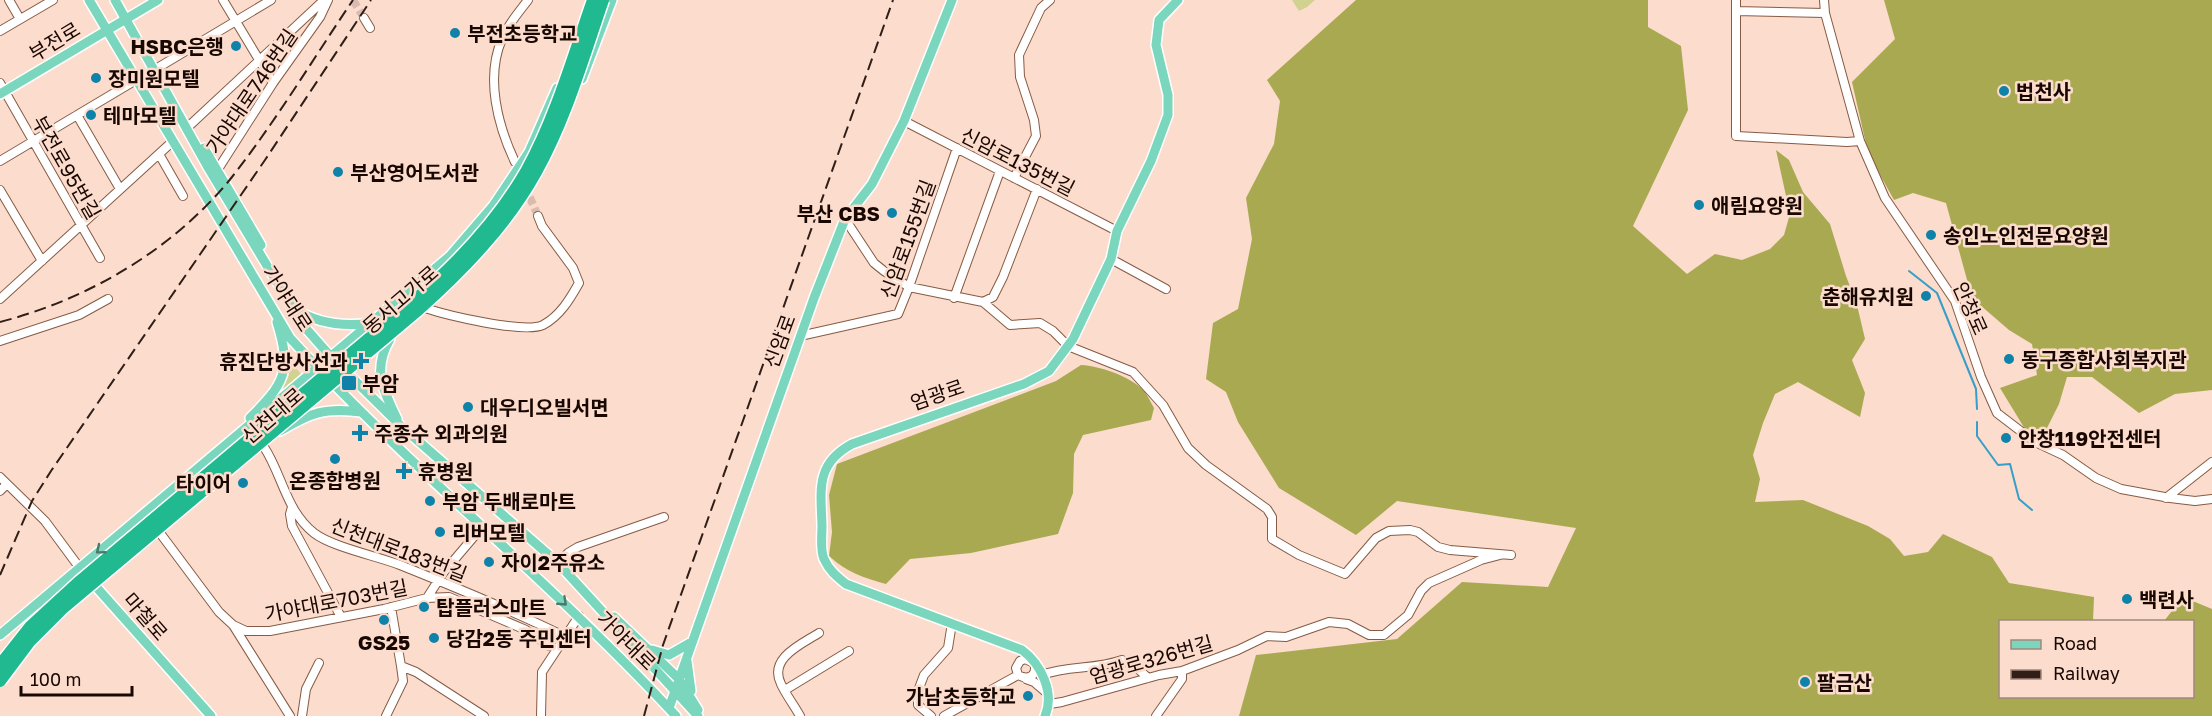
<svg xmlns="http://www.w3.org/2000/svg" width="2212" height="716" font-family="'Golos Text','Noto Sans KR',sans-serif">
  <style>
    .green { fill: #d1d28f }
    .forest { fill: #a9a951 }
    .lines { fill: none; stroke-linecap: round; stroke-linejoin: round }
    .stream { stroke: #369ec8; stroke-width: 2 }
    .minor-tunnel { stroke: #d9bcaf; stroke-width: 8; stroke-dasharray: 8 4; stroke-linecap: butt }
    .minor-casing { stroke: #865b44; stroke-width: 10 }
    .major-casing { stroke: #fff; stroke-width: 12 }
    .minor { stroke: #fff; stroke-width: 8 }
    .major { stroke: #7ad6bc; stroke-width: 9 }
    .rail { stroke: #301e17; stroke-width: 2; stroke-dasharray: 12 6; stroke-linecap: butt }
    .highway-bridge-casing { stroke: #fff; stroke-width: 15; stroke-linecap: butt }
    .highway-bridge { stroke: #21ba90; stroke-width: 12 }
    .oneway { stroke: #4e7968 }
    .poi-dot { fill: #0f82a9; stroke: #fbdccd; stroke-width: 2 }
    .labels { text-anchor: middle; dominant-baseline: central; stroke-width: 5; stroke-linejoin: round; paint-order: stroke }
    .poi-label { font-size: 20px; font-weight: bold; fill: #190802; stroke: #fbdccd; text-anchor: start }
    .street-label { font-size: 20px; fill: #190802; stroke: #fbdccd }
  </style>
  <rect width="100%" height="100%" fill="#fbdccd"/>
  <!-- green -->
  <path class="green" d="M1292,0H1315L1307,7L1299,11Z
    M290,361L301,374L283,391L281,390L289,375Z"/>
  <!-- forest -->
  <path class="forest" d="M1356,0H1648V27L1681,46L1688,110L1633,226L1687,274L1715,254L1742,260L1770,249L1784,235L1790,214L1776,150L1789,160L1803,192L1830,224L1846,276L1857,305L1865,339L1852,360L1865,393L1860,417L1798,382L1775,394L1763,423L1753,455L1760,479L1755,502L1803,500L1868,526L1890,539L1904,556L1928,552L1943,534L1992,557L2009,583L2094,597L2093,621L2000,622V696H2192V622L2164,621L2183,597L2212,609V716H1239L1256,655L1397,639L1462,582L1548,587L1576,528L1397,501L1356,535L1279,488L1238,422L1226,392L1206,379L1213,323L1238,309L1252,239L1246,198L1274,144L1280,101L1267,80Z
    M1884,0H2212V390L2175,394L2139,413L2092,377H2067L2059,404L2041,440L2025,429L2000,388L2037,375L2032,344L2009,330L1972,298L1946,203L1913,193L1894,200L1868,153L1852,82L1895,39Z
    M1081,365C1100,366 1130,376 1144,391C1148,396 1151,403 1154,408L1151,420L1083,435L1074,454L1073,493L1058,534L971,553L910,559L886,584C864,578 846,572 829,556L832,532L829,495L837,464L1056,381Z"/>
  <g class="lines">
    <!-- stream -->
    <path class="stream" d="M1909,271L1937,293L1976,389L1977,409
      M1977,422V436L1998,465L2010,464L2019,499L2032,510"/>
    <!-- minor-tunnel -->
    <path class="minor-tunnel" d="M353,0L364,18
      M525,186L538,216"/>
    <!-- minor casing -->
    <g class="minor-casing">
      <path id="minor" d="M9,0L20,19
        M223,0L273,83
        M1736,0V136L1847,142L1860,141
        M1824,0L1825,13L1860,141L1885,198L1955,301L1981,377L1997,413L2035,442L2063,455L2096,478L2121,489L2170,498L2195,501L2212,499
        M1736,11L1825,13
        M364,18L370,28
        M0,31L53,0
        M154,70L271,0
        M0,83L100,258
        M77,115L120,189
        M904,121L1117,231
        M189,126L324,0
        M159,154L183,196
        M0,161L136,80
        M515,162C498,126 485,78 502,39C508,24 519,12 528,0
        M218,169L273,83L320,17L328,0
        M1014,178L1036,136L1034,120L1020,77L1019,55L1041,8L1050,0
        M0,190L42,261
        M845,219L874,263L884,271L909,287L983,302L1010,325L1040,323L1053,331L1068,346L1133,372L1163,405L1188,448L1206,465L1267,509L1272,517V539L1299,555L1345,574L1376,538L1389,531L1410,530L1418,532L1438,547L1450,550L1511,555
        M1111,259L1166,289
        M954,298L1000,171
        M0,299L172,142
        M983,302L993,297L1003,277L1037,189
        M425,308C446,315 524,334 543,325C560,316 570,299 579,283L573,268L542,226L538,216
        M800,336L898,314L909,287L957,148
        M0,341L79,315L108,299
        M264,447C282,474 286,511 314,533C332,547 377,556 400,565C455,587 511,610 564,636
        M0,477L45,521L79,567
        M0,491L7,484
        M2166,498L2212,462
        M292,507L290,514L292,526L341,617
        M160,533L219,612L233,625L290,716
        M558,563L568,553L578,547L664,517
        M427,598L449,597L526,630L549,646
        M391,607L401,666L416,672L484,716
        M233,625L246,631H270L384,609L427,598L443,573L483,526
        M1042,675C1068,665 1095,670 1122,660L1135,666L1148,678
        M1026,679L1034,682L1048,694
        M785,690L849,651
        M1050,704L1062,702L1159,675L1182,671L1238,650L1267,636L1286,637L1329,622L1348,624L1369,635H1384L1408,615L1421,591L1429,583L1481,560L1500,555
        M302,716L306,689L319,663
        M386,716L403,681L401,666
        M541,716L542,672L579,616
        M800,716C794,705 786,695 781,684C768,658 802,644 819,633
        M931,716L918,705V691L924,675L948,648L952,623
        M944,716L1018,675C1029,681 1038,675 1034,663L1025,659L1020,661L1016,668L1018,675
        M1156,716L1182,679V671"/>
    </g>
    <!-- major casing -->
    <g class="major-casing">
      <path id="major" d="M89,0L290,338C412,471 554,584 676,716
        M115,0L209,169L302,324L331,357L401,426L558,563L698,716
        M582,79L612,0
        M0,94L158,0
        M204,148L261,245
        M293,308C316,323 344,327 371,323
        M390,339C372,370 383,389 397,419
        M250,418C285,383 292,371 277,322
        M280,431C310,413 325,407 361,412
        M90,580L211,716
        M614,617L679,679L698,710
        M0,635L450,256L493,206L529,152L557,88
        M652,650L669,655L690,643
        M687,661L691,691
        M669,708L814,298L845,219L872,184L904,121L952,0
        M1045,716C1055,693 1041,664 1022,650L846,584C836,576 829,570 824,559C820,550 822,536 822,526C821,490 815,464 852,444L1024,384L1049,371L1073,339L1111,259L1117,231L1151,161L1168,115V95L1156,45L1159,20L1178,0"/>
    </g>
    <!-- minor -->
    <use href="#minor" class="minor"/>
    <!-- major -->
    <use href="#major" class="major"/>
    <!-- rail -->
    <path class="rail" d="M0,322C89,299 174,249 232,177C276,121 313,59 353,0
      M0,575L32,501L51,471L265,160L371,0
      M644,716L663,645L893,0"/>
    <!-- highway-bridge casing -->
    <g class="highway-bridge-casing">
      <path id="highway-bridge" d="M0,665L30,627L80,581L410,304C455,266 497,223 527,170C556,117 573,57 593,0
        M0,681L30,641L62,609L417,311C463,270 506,226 536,172C566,118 583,58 603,0"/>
    </g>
    <!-- highway-bridge -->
    <use href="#highway-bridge" class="highway-bridge"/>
  </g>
  <!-- one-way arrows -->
  <defs><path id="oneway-chevron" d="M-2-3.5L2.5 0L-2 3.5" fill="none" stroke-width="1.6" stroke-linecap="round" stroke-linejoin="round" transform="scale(1.5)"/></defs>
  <g class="oneway">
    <use href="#oneway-chevron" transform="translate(100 550) rotate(141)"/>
    <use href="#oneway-chevron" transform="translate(563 602) rotate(43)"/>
  </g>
  <!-- markers -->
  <g class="poi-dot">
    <circle cx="455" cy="33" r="6"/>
    <circle cx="236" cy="46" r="6"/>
    <circle cx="96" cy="78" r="6"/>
    <circle cx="2004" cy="91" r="6"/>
    <circle cx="91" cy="115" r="6"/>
    <circle cx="338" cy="172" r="6"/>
    <circle cx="1699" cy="205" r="6"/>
    <circle cx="892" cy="213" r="6"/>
    <circle cx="1931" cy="235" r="6"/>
    <circle cx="1926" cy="296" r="6"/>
    <circle cx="2009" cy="359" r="6"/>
    <path d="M358 352h6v6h6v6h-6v6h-6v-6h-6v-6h6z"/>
    <rect x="341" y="375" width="16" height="16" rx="3"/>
    <circle cx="468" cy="407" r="6"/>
    <path d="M357 424h6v6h6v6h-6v6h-6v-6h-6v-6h6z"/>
    <circle cx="2006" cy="438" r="6"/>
    <circle cx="335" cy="459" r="6"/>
    <path d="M401 462h6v6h6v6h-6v6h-6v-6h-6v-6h6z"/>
    <circle cx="243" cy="483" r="6"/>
    <circle cx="430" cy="501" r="6"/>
    <circle cx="440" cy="532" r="6"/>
    <circle cx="489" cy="562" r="6"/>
    <circle cx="2127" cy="599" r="6"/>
    <circle cx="424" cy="607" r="6"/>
    <circle cx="384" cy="620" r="6"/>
    <circle cx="434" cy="638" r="6"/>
    <circle cx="1805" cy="682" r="6"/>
    <circle cx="1028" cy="696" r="6"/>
  </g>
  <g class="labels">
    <!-- poi labels -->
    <g class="poi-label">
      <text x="467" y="33">부전초등학교</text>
      <text x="224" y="46" text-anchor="end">HSBC은행</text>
      <text x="108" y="78">장미원모텔</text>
      <text x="2016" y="91">법천사</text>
      <text x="103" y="115">테마모텔</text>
      <text x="350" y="172">부산영어도서관</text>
      <text x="1711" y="205">애림요양원</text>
      <text x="880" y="213" text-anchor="end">부산 CBS</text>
      <text x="1943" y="235">송인노인전문요양원</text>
      <text x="1914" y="296" text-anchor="end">춘해유치원</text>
      <text x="2021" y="359">동구종합사회복지관</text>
      <text x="348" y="361" text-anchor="end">휴진단방사선과</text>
      <text x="362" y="383">부암</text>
      <text x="480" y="407">대우디오빌서면</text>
      <text x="374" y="433">주종수 외과의원</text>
      <text x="2018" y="438">안창119안전센터</text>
      <text x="418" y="471">휴병원</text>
      <text x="335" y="480" text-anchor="middle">온종합병원</text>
      <text x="231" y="483" text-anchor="end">타이어</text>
      <text x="442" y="501">부암 두배로마트</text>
      <text x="452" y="532">리버모텔</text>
      <text x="501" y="562">자이2주유소</text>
      <text x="2139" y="599">백련사</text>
      <text x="436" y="607">탑플러스마트</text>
      <text x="446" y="638">당감2동 주민센터</text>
      <text x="384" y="642" text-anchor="middle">GS25</text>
      <text x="1817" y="682">팔금산</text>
      <text x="1016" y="696" text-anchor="end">가남초등학교</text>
    </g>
    <!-- street labels -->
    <g class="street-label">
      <text transform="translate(54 41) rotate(-31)">부전로</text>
      <text transform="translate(251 91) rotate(-56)">가야대로746번길</text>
      <text transform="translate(1018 161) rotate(27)">신암로135번길</text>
      <text transform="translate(67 167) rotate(60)">부전로95번길</text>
      <text transform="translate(907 239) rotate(-70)">신암로155번길</text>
      <text transform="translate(288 298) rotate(57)">가야대로</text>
      <text transform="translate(400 299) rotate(-41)">동서고가로</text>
      <text transform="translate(1971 308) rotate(66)">안창로</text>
      <text transform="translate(779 341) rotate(-70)">신암로</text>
      <text transform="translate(937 394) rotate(-19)">엄광로</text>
      <text transform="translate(272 415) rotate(-41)">신천대로</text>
      <text transform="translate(399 549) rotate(21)">신천대로183번길</text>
      <text transform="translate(336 600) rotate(-11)">가야대로703번길</text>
      <text transform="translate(146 616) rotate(49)">마철로</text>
      <text transform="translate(627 640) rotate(45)">가야대로</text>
      <text transform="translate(1151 659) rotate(-16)">엄광로326번길</text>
    </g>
  </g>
  <!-- legend -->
  <rect x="1999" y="620" width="195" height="78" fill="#fbdccd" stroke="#a1877c" stroke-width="1.5"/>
  <rect x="2011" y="640" width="30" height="9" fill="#7ad6bc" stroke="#a1877c" stroke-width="1.5"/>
  <text x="2053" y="650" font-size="18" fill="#190802">Road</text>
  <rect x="2011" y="670" width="30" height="9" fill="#301e17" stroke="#a1877c" stroke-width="1.5"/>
  <text x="2053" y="680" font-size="18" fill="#190802">Railway</text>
  <!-- scale -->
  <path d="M21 686v9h111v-9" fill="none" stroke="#190802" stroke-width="3"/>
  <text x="30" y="686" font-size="18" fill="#190802" stroke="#fbdccd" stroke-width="4.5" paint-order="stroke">100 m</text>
</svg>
